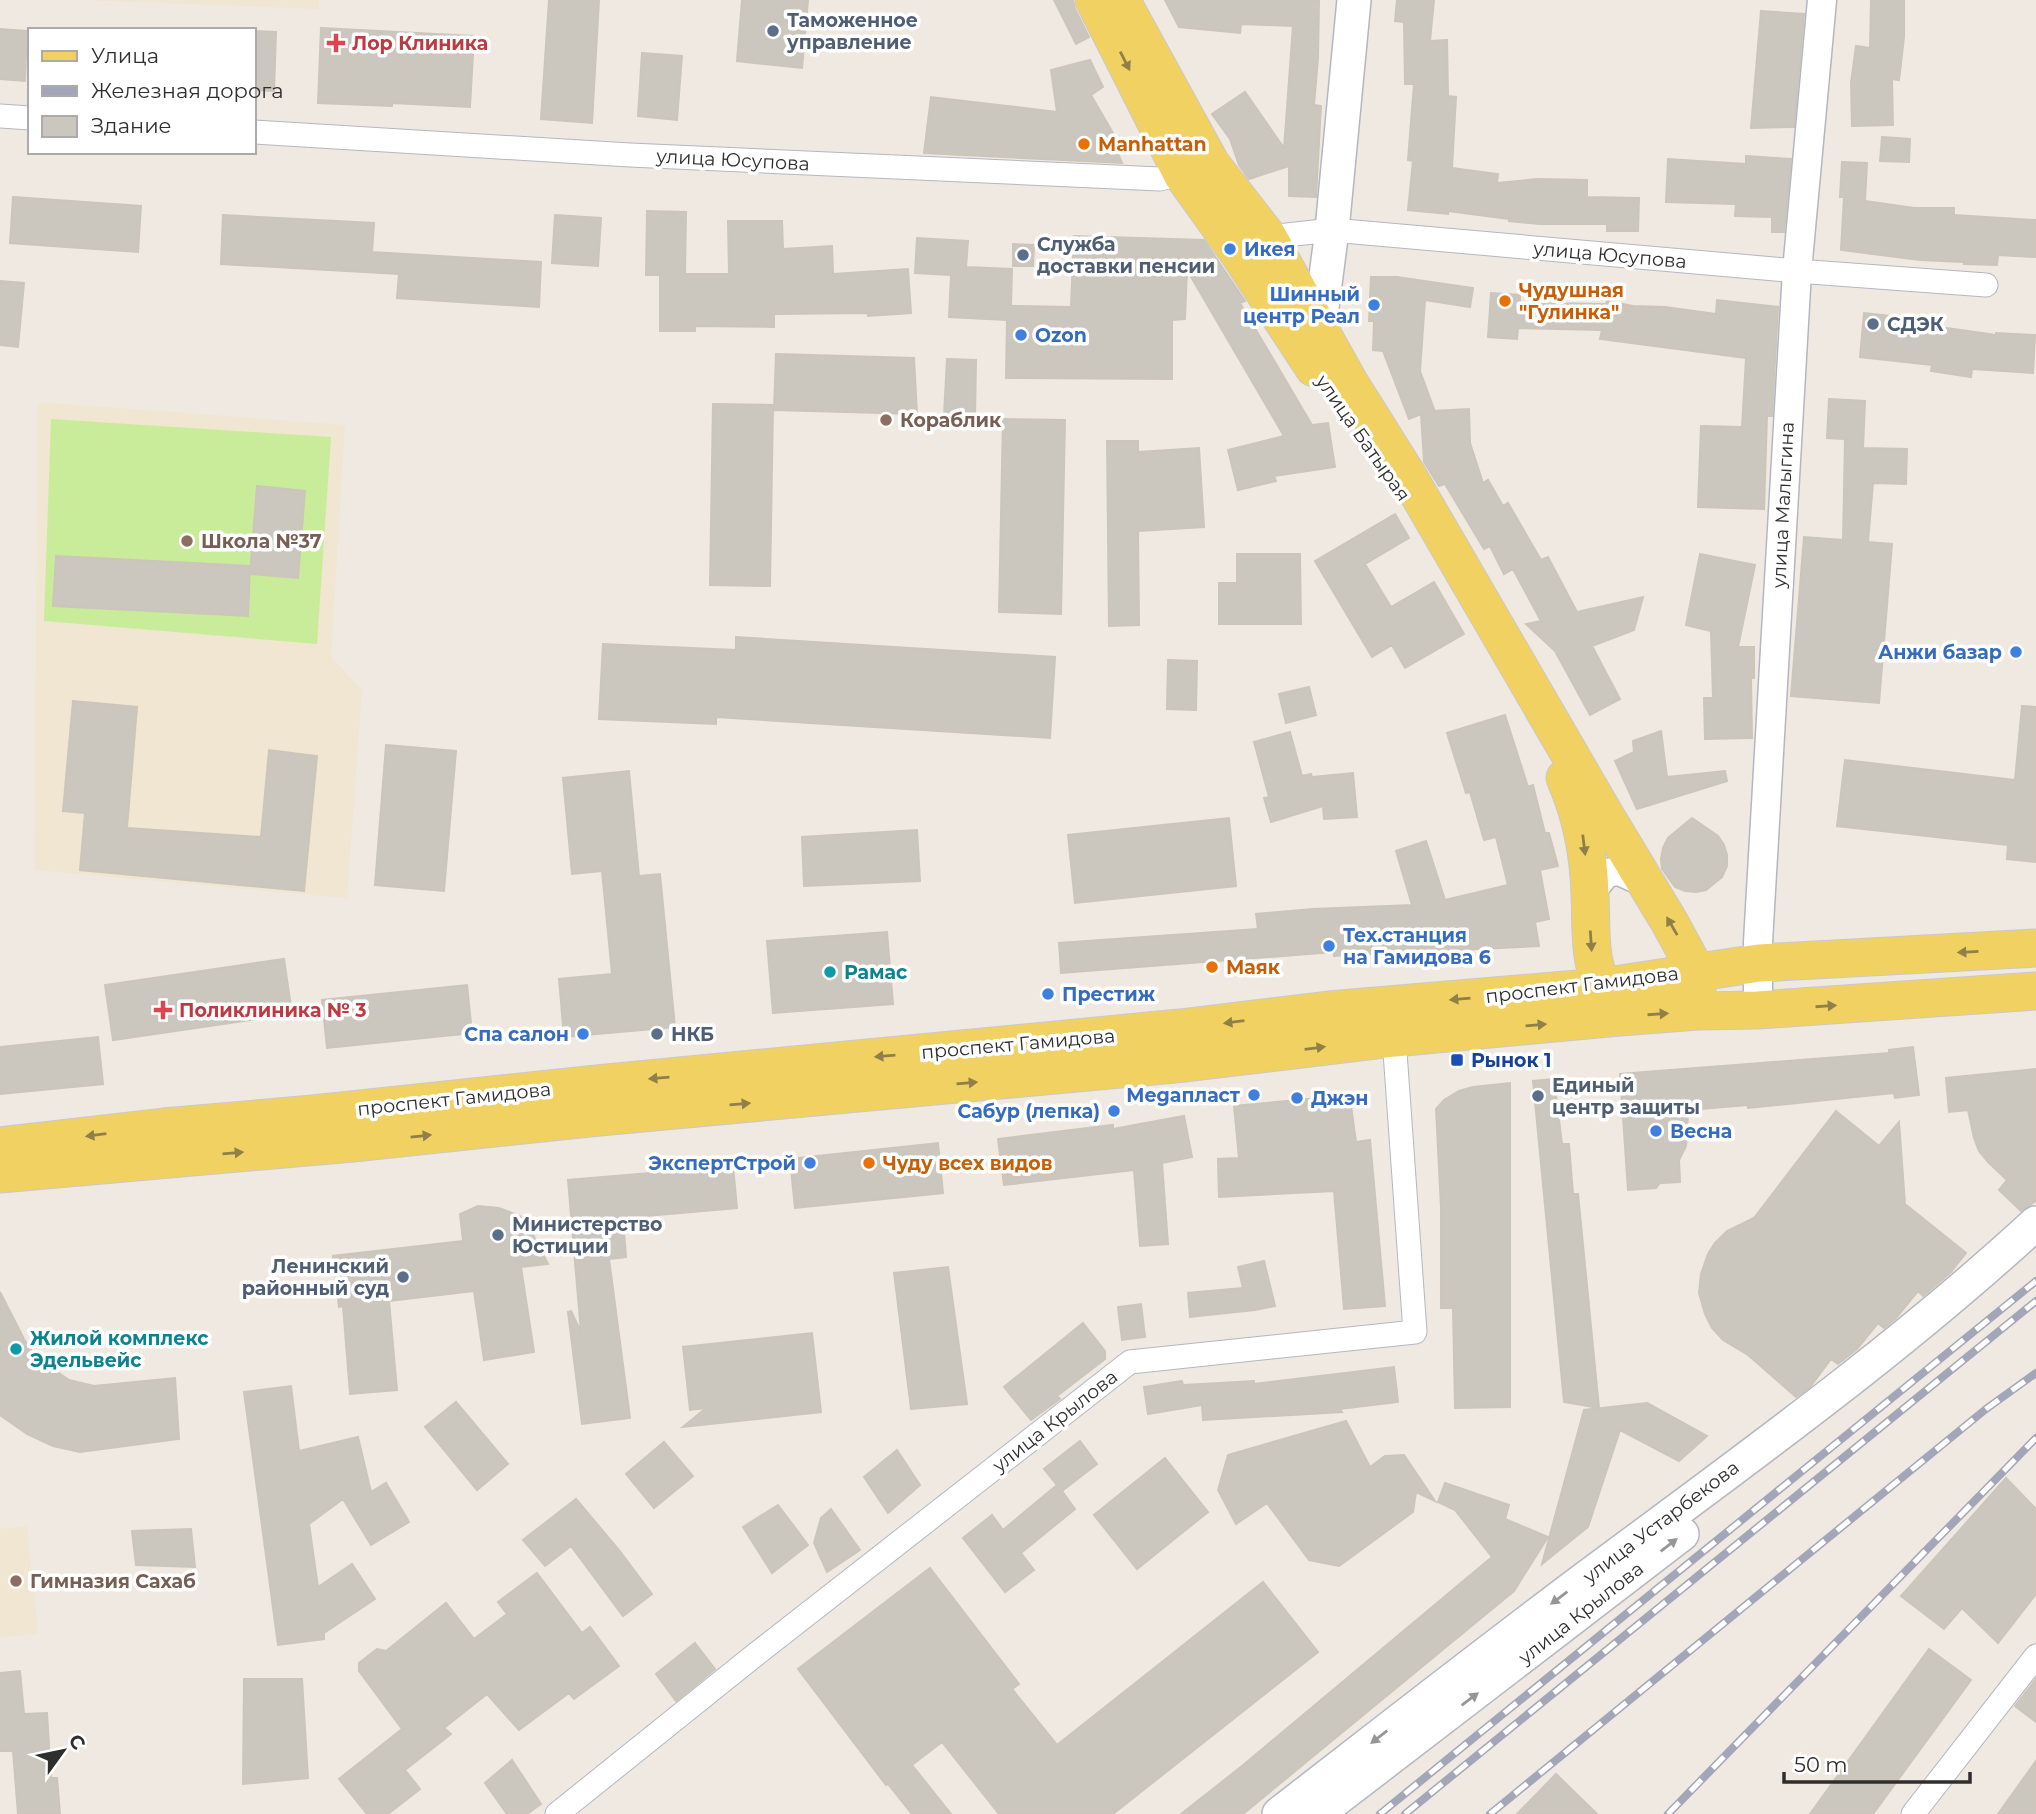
<svg xmlns="http://www.w3.org/2000/svg" width="2036" height="1814" font-family="Montserrat,sans-serif">
  <style>
    .education { fill: #f0e6d1 }
    .pitch { fill: #c9ec9a }
    .building { fill: #cbc7bf; stroke: #cbc5ba; stroke-width: 2 }
    .lines { fill: none; stroke-linecap: round; stroke-linejoin: round }
    .minor-casing { stroke: #b4b7c1; stroke-width: 25 }
    .tertiary-casing { stroke: #b4b7c1; stroke-width: 31 }
    .secondary-casing { stroke: #b4b7c1; stroke-width: 36 }
    .primary-casing { stroke: #c9c9c9; stroke-width: 39 }
    .minor { stroke: #fff; stroke-width: 23 }
    .tertiary { stroke: #fff; stroke-width: 28 }
    .secondary { stroke: #fff; stroke-width: 33 }
    .primary { stroke: #f2d163; stroke-width: 37 }
    .rail-casing { stroke: #a3a6b8; stroke-width: 8 }
    .rail { stroke: #fff; stroke-width: 5; stroke-dasharray: 16; stroke-linecap: butt }
    .oneway { fill: #908048 }
    .oneway2 { fill: #969696 }
    .service-dot { fill: #5c6f8a; stroke: #fff; stroke-width: 2.5 }
    .health-dot { fill: #e0444e; stroke: #fff; stroke-width: 2.5 }
    .food-dot { fill: #e8710a; stroke: #fff; stroke-width: 2.5 }
    .shop-dot { fill: #3f7fe0; stroke: #fff; stroke-width: 2.5 }
    .education-dot { fill: #8d6e63; stroke: #fff; stroke-width: 2.5 }
    .culture-dot { fill: #0f9aa8; stroke: #fff; stroke-width: 2.5 }
    .transit-dot { fill: #1a4fb4; stroke: #fff; stroke-width: 2.5 }
    .labels { text-anchor: middle; dominant-baseline: central; stroke-width: 7; stroke-linejoin: round; paint-order: stroke }
    .service-label { font-size: 19px; font-weight: bold; fill: #4e5e75; stroke: #fff; text-anchor: start }
    .health-label { font-size: 19px; font-weight: bold; fill: #be3a42; stroke: #fff; text-anchor: start }
    .food-label { font-size: 19px; font-weight: bold; fill: #c56008; stroke: #fff; text-anchor: start }
    .street-label { font-size: 19px; fill: #2e2e2e; stroke: #fff }
    .shop-label { font-size: 19px; font-weight: bold; fill: #366cbe; stroke: #fff; text-anchor: start }
    .education-label { font-size: 19px; font-weight: bold; fill: #785e54; stroke: #fff; text-anchor: start }
    .culture-label { font-size: 19px; font-weight: bold; fill: #0d838f; stroke: #fff; text-anchor: start }
    .transit-label { font-size: 19px; font-weight: bold; fill: #164399; stroke: #fff; text-anchor: start }
  </style>
  <rect width="100%" height="100%" fill="#efe9e1"/>
  <!-- education -->
  <path class="education" d="M83,0H318L319,9Z
    M38,402L345,425L331,657L362,690L347,898L34,870Z
    M27,1526L38,1634L0,1637V1529Z"/>
  <!-- pitch -->
  <path class="pitch" d="M51,419L331,437L317,644L44,621Z"/>
  <!-- building -->
  <path class="building" d="M549,0H599L592,123L541,119Z
    M742,0H808L802,68L737,61Z
    M1054,0H1073L1075,9L1089,37L1076,44Z
    M1165,0H1319L1318,58L1314,105L1321,106L1316,197L1289,196V166L1249,179L1239,165L1230,139L1212,114L1245,92L1284,148L1293,26L1241,24L1240,33L1179,27Z
    M1397,0H1434L1430,41L1447,40L1448,96L1456,97L1452,168L1498,174L1497,183L1538,179L1587,180V197L1639,198L1638,231H1607V224H1539L1509,221V219L1448,211V214L1408,210L1413,161L1408,160L1414,84H1405L1404,22L1395,21Z
    M1871,0H1904V37L1899,80L1892,79L1893,125L1852,126L1851,83L1856,46L1870,48Z
    M1761,11L1804,14L1794,127L1751,128Z
    M321,28L474,36L470,107L392,103V106L318,103Z
    M0,29L27,31L25,81L0,79Z
    M254,31L276,32L274,91L254,90Z
    M642,53L682,56L677,120L638,116Z
    M1090,60L1103,87L1091,95L1117,140L1113,142L1122,163L924,153L931,97L1057,112L1051,70Z
    M1882,137L1910,139L1909,162L1880,161Z
    M1746,156L1791,159L1784,232H1772V217L1735,216L1736,204L1666,202L1668,159L1746,164Z
    M1842,162L1867,163L1865,201L1914,208H1954V215L2036,220V257L1998,255L1997,265L1964,264V262L1920,260L1841,250L1844,197H1840Z
    M13,197L141,206L138,252L10,243Z
    M647,211L686,212L685,274H729L728,221H782L783,249L832,246L833,274L908,269L911,313L868,316V313L774,314V327L695,326V331H660V275H646Z
    M223,215L374,223L372,252L541,262L539,307L397,298L399,274L221,264Z
    M555,215L601,218L598,266L552,263Z
    M1074,236L1204,240L1245,301L1240,303L1312,425L1328,423L1335,467L1274,476L1276,481L1238,490L1228,450L1284,436L1187,270L1185,319L1172,320V379L1006,378L1007,320L949,317L951,275L915,273L917,238L968,241L966,267L1012,269L1011,306L1071,307Z
    M1013,244L1034,245L1033,266H1013Z
    M1371,277H1397L1473,288L1470,307L1425,300L1420,371L1434,409L1431,411L1469,409L1470,443L1483,483L1488,480L1503,506L1508,503L1541,560L1548,557L1577,612L1643,597L1634,630L1592,646L1620,699L1590,715L1555,651L1526,624L1541,621L1513,569L1504,574L1490,546L1484,549L1445,484L1439,486L1424,462L1421,414L1409,419L1383,351L1373,350L1374,321H1369Z
    M0,281L24,283L18,347L0,345Z
    M1491,293L1520,295V303L1606,304L1607,301L1633,306L1665,307L1716,314L1717,300L1778,307L1772,416H1767L1764,509L1698,507L1701,426L1742,427L1746,358L1600,339L1602,330L1518,328L1517,339L1488,337Z
    M1864,313L1926,320L1925,325L1996,335V333L2035,335L2033,373L1972,369L1971,377L1931,371L1932,365L1860,357Z
    M776,354L914,358L917,414L774,410Z
    M947,359L976,360L975,416L944,415Z
    M1829,399L1865,401L1863,448L1907,449L1906,484L1873,483L1868,542L1892,544L1879,703L1791,696L1804,537L1843,540L1845,439L1827,438Z
    M713,404L773,405L770,586L710,585Z
    M1003,419L1065,420L1061,614L999,612Z
    M1107,441H1138V452L1199,448L1204,527L1138,531L1139,625L1109,626Z
    M257,486L305,491L298,578L250,574Z
    M1395,514L1409,538L1365,564L1391,607L1434,582L1464,634L1405,668L1392,645L1372,657L1315,561Z
    M1237,554H1300L1301,624H1219V583H1237Z
    M1700,554L1755,565L1738,647H1754V678H1751L1752,738L1705,739L1704,698H1713L1711,631L1686,625Z
    M56,556L250,566L248,616L53,606Z
    M736,637L1055,657L1050,738L716,717V724L599,719L603,644L736,650Z
    M1168,660L1197,661L1196,710L1167,709Z
    M1309,687L1316,715L1286,723L1279,694Z
    M73,701L137,707L127,828L261,837L269,750L317,756L304,891L80,870L85,813L63,811Z
    M2022,706L2036,707V862L2007,859L2008,845L1837,826L1845,760L2015,780Z
    M1505,715L1528,787L1533,785L1545,833H1549L1558,866L1540,870L1549,919L1535,922L1539,946L1334,956V952L1061,973L1059,943L1258,929L1256,914L1313,909L1412,905L1396,851L1426,841L1445,900L1508,885L1496,837L1484,840L1470,792L1466,793L1447,733Z
    M1661,731L1667,777L1725,771L1727,781L1637,809L1615,761L1634,752L1633,741Z
    M1290,732L1302,776L1311,774L1312,777L1353,773L1357,817L1324,819L1323,806L1271,822L1264,798L1269,797L1254,742Z
    M386,745L456,751L444,891L375,885Z
    M629,771L639,876L660,874L675,1027L564,1037L559,979L612,974L602,871L572,874L563,778Z
    M1229,818L1236,886L1075,903L1068,835Z
    M1692,818L1718,836L1724,845L1727,855V866L1722,877L1706,890L1696,892L1685,891L1675,887L1662,869L1661,859L1663,848L1668,838Z
    M917,830L920,881L804,886L802,837Z
    M887,932L893,1004L773,1013L767,941Z
    M284,959L292,1014L113,1040L105,985Z
    M467,985L472,1033L327,1048L322,1000Z
    M98,1037L103,1084L0,1094V1047Z
    M1913,1047L1919,1095L1895,1098L1894,1093L1748,1108V1105L1688,1110L1687,1136L1686,1146L1679,1160L1680,1182L1660,1183L1656,1188L1628,1190L1620,1074L1889,1053V1050Z
    M2036,1069V1201L2021,1211L1999,1190L2007,1180L1988,1162L1979,1151L1974,1138L1968,1110L1949,1112L1946,1078Z
    M1554,1079L1562,1144H1569L1573,1194H1578L1599,1408L1564,1402L1533,1081Z
    M1510,1083V1407L1455,1408L1453,1308H1441V1207L1436,1109L1444,1100L1459,1091L1473,1087Z
    M1318,1098L1319,1104L1350,1099L1356,1142L1370,1140L1385,1306L1344,1309L1334,1191L1219,1197L1218,1159L1239,1158L1234,1106Z
    M1836,1111L1879,1146L1899,1122L1905,1204L1966,1253L1951,1272L1923,1296L1918,1291L1896,1318L1884,1328L1878,1323L1857,1349L1838,1364L1831,1359L1810,1387L1796,1397L1748,1355L1723,1340L1712,1328L1705,1314L1699,1293L1701,1274L1708,1254L1715,1243L1727,1231L1754,1218Z
    M1184,1116L1192,1157L1162,1163L1168,1244L1140,1246L1134,1170L1004,1185L998,1139L1113,1125V1129Z
    M938,1143L943,1193L795,1208L790,1159Z
    M733,1166L737,1208L623,1218L626,1257L609,1259L630,1418L582,1424L568,1312L571,1311L581,1332L568,1180Z
    M478,1206L499,1208L520,1216L529,1227L548,1264L521,1267L534,1352L484,1360L474,1291L389,1301L397,1390L350,1394L343,1306L339,1307L333,1256L463,1241L460,1214Z
    M1264,1261L1275,1306L1255,1310L1190,1317L1188,1293L1243,1288L1238,1267Z
    M948,1267L967,1404L911,1409L894,1273Z
    M0,1292L25,1341L37,1358L69,1380L94,1386L175,1378L179,1439L80,1452L53,1446L27,1434L0,1415Z
    M1141,1304L1145,1337L1122,1340L1118,1307Z
    M1083,1323L1105,1351V1359L1057,1396L1060,1399L1031,1420L1004,1387Z
    M812,1333L821,1412L683,1427L706,1408L690,1410L683,1347Z
    M1394,1367L1398,1402L1340,1409L1342,1412L1203,1420L1202,1405L1148,1414L1144,1387L1182,1381L1183,1385L1254,1381V1384Z
    M291,1386L299,1451L358,1437L371,1492L386,1483L409,1522L371,1545L343,1499L309,1524L318,1587L352,1564L375,1599L324,1633V1639L278,1645L244,1392Z
    M456,1402L508,1464L477,1490L425,1427Z
    M1647,1403L1707,1436L1679,1461L1620,1430L1588,1527L1542,1564L1584,1410Z
    M1346,1421L1370,1467L1385,1456L1404,1455L1435,1501L1416,1492L1413,1512L1339,1566L1309,1560L1267,1503L1236,1524L1218,1490L1228,1455Z
    M1080,1441L1097,1464L1062,1491L1075,1509L1021,1553L1034,1570L1005,1592L963,1538L992,1515L1003,1530L1057,1485L1044,1469Z
    M664,1442L693,1476L654,1508L626,1474Z
    M897,1450L920,1485L888,1513L864,1477Z
    M1165,1458L1208,1512L1137,1569L1094,1515Z
    M2006,1478L2036,1509V1594L1998,1643L1962,1608L1944,1629L1901,1596Z
    M1445,1483L1509,1505L1505,1519L1548,1537L1514,1591L1243,1814H1181L1242,1766L1492,1557L1455,1510L1438,1502Z
    M576,1499L619,1550L652,1594L623,1616L571,1546L545,1566L523,1540Z
    M778,1505L808,1545L772,1573L743,1527Z
    M831,1509L860,1550L827,1572L814,1543L821,1518Z
    M191,1529L195,1567L136,1565L132,1531Z
    M930,1568L1019,1684L1012,1689L1057,1745L1263,1582L1318,1652L1113,1814H999L942,1742L912,1765L951,1814H912L888,1784L886,1785L798,1669Z
    M537,1573L582,1633L590,1627L619,1666L574,1699L569,1693L519,1730L487,1694L444,1728L451,1734L405,1770L420,1789L388,1814H367L339,1779L402,1729L359,1671V1663L377,1649L386,1651L446,1603L474,1639L507,1614L498,1602Z
    M695,1643L715,1669L676,1701L656,1674Z
    M1929,1649L1971,1680L1873,1814H1810Z
    M20,1671L24,1714L47,1713L51,1778H57L60,1814H18L13,1751H0V1673Z
    M244,1679H302L308,1778L243,1784Z
    M2036,1679V1722L2015,1706Z
    M512,1760L541,1804L527,1814H507L485,1783Z
    M2036,1761V1814H1998Z
    M1556,1774L1597,1814H1517Z"/>
  <g class="lines">
    <!-- minor casing -->
    <g class="minor-casing">
      <path id="minor" d="M0,116L30,118
        M254,132L630,155L1160,179L1191,171
        M1259,243L1268,237L1332,230L1797,271L1986,285
        M557,1814L755,1655L1130,1362L1415,1332L1394,1038
        M1913,1814L2036,1656"/>
    </g>
    <!-- tertiary casing -->
    <g class="tertiary-casing">
      <path id="tertiary" d="M1590,893L1606,873L1619,871L1644,882
        M1758,1010V942L1797,271L1822,0"/>
    </g>
    <!-- secondary casing -->
    <g class="secondary-casing">
      <path id="secondary" d="M1309,337L1319,330L1332,230L1354,0
        M1279,1814C1381,1735 1483,1655 1586,1578C1739,1464 1896,1352 2036,1223
        M1317,1814L1682,1534"/>
    </g>
    <!-- primary casing -->
    <g class="primary-casing">
      <path id="primary" d="M1094,0L1182,174L1240,255L1314,368
        M1121,0L1211,164L1268,237L1349,382L1408,476L1605,815L1670,923L1696,971L1697,992
        M1565,778C1581,814 1589,856 1590,895C1592,942 1587,963 1612,1006
        M0,1146L164,1127L313,1114L597,1084L1180,1028L1329,1010L1601,987L1759,963L2036,948
        M0,1174L353,1143L599,1117L1185,1063L1394,1038L1619,1017L1698,1011L1758,1010L2036,991"/>
    </g>
    <!-- minor -->
    <use href="#minor" class="minor"/>
    <!-- tertiary -->
    <use href="#tertiary" class="tertiary"/>
    <!-- secondary -->
    <use href="#secondary" class="secondary"/>
    <!-- primary -->
    <use href="#primary" class="primary"/>
    <!-- rail casing -->
    <g class="rail-casing">
      <path id="rail" d="M1380,1814L2036,1281
        M1405,1814L2036,1301
        M1490,1814L1986,1409L2036,1373
        M1668,1814L2036,1438"/>
    </g>
    <!-- rail -->
    <use href="#rail" class="rail"/>
  </g>
  <!-- one-way arrows -->
  <defs><path id="oneway-solid" d="M-6-.8H1V-3.2L6.5 0L1 3.2V.8H-6Z" transform="scale(1.75)"/></defs>
  <g class="oneway">
    <use href="#oneway-solid" transform="translate(1125 61) rotate(63)"/>
    <use href="#oneway-solid" transform="translate(1584 845) rotate(83)"/>
    <use href="#oneway-solid" transform="translate(1672 926) rotate(-120)"/>
    <use href="#oneway-solid" transform="translate(1591 941) rotate(86)"/>
    <use href="#oneway-solid" transform="translate(1968 952) rotate(177)"/>
    <use href="#oneway-solid" transform="translate(1460 999) rotate(175)"/>
    <use href="#oneway-solid" transform="translate(1826 1006) rotate(-4)"/>
    <use href="#oneway-solid" transform="translate(1658 1014) rotate(-4)"/>
    <use href="#oneway-solid" transform="translate(1234 1022) rotate(173)"/>
    <use href="#oneway-solid" transform="translate(1536 1025) rotate(-5)"/>
    <use href="#oneway-solid" transform="translate(1315 1048) rotate(-7)"/>
    <use href="#oneway-solid" transform="translate(885 1056) rotate(175)"/>
    <use href="#oneway-solid" transform="translate(659 1078) rotate(175)"/>
    <use href="#oneway-solid" transform="translate(967 1083) rotate(-5)"/>
    <use href="#oneway-solid" transform="translate(740 1104) rotate(-5)"/>
    <use href="#oneway-solid" transform="translate(96 1135) rotate(173)"/>
    <use href="#oneway-solid" transform="translate(421 1136) rotate(-6)"/>
    <use href="#oneway-solid" transform="translate(233 1153) rotate(-5)"/>
  </g>
  <g class="oneway2">
    <use href="#oneway-solid" transform="translate(1669 1545) rotate(-38)"/>
    <use href="#oneway-solid" transform="translate(1559 1598) rotate(143)"/>
    <use href="#oneway-solid" transform="translate(1470 1699) rotate(-37)"/>
    <use href="#oneway-solid" transform="translate(1379 1737) rotate(142)"/>
  </g>
  <!-- markers -->
  <g class="service-dot">
    <circle cx="773" cy="31" r="7"/>
    <circle cx="1023" cy="255" r="7"/>
    <circle cx="1873" cy="324" r="7"/>
    <circle cx="657" cy="1034" r="7"/>
    <circle cx="1538" cy="1096" r="7"/>
    <circle cx="498" cy="1235" r="7"/>
    <circle cx="403" cy="1277" r="7"/>
  </g>
  <g class="health-dot">
    <path d="M332.5 32.5h7v7h7v7h-7v7h-7v-7h-7v-7h7z"/>
    <path d="M159.5 999.5h7v7h7v7h-7v7h-7v-7h-7v-7h7z"/>
  </g>
  <g class="food-dot">
    <circle cx="1084" cy="144" r="7"/>
    <circle cx="1505" cy="301" r="7"/>
    <circle cx="1212" cy="967" r="7"/>
    <circle cx="869" cy="1163" r="7"/>
  </g>
  <g class="shop-dot">
    <circle cx="1230" cy="249" r="7"/>
    <circle cx="1374" cy="305" r="7"/>
    <circle cx="1021" cy="335" r="7"/>
    <circle cx="2016" cy="652" r="7"/>
    <circle cx="1329" cy="946" r="7"/>
    <circle cx="1048" cy="994" r="7"/>
    <circle cx="583" cy="1034" r="7"/>
    <circle cx="1254" cy="1095" r="7"/>
    <circle cx="1297" cy="1098" r="7"/>
    <circle cx="1114" cy="1111" r="7"/>
    <circle cx="1656" cy="1131" r="7"/>
    <circle cx="810" cy="1163" r="7"/>
  </g>
  <g class="education-dot">
    <circle cx="886" cy="420" r="7"/>
    <circle cx="187" cy="541" r="7"/>
    <circle cx="16" cy="1581" r="7"/>
  </g>
  <g class="culture-dot">
    <circle cx="830" cy="972" r="7"/>
    <circle cx="16" cy="1349" r="7"/>
  </g>
  <rect class="transit-dot" x="1450" y="1053" width="14" height="14" rx="3.5"/>
  <g class="labels">
    <!-- service labels -->
    <g class="service-label">
      <text x="787" y="20">Таможенное<tspan x="787" dy="22">управление</tspan></text>
      <text x="1037" y="244">Служба<tspan x="1037" dy="22">доставки пенсии</tspan></text>
      <text x="1887" y="324">СДЭК</text>
      <text x="671" y="1034">НКБ</text>
      <text x="1552" y="1085">Единый<tspan x="1552" dy="22">центр защиты</tspan></text>
      <text x="512" y="1224">Министерство<tspan x="512" dy="22">Юстиции</tspan></text>
      <text x="389" y="1266" text-anchor="end">Ленинский<tspan x="389" dy="22">районный суд</tspan></text>
    </g>
    <!-- health labels -->
    <g class="health-label">
      <text x="352" y="43">Лор Клиника</text>
      <text x="179" y="1010">Поликлиника № 3</text>
    </g>
    <!-- food labels -->
    <g class="food-label">
      <text x="1098" y="144">Manhattan</text>
      <text x="1519" y="290">Чудушная<tspan x="1519" dy="22">"Гулинка"</tspan></text>
      <text x="1226" y="967">Маяк</text>
      <text x="883" y="1163">Чуду всех видов</text>
    </g>
    <!-- street labels -->
    <g class="street-label">
      <text transform="translate(733 160) rotate(3)">улица Юсупова</text>
      <text transform="translate(1610 255) rotate(5)">улица Юсупова</text>
      <text transform="translate(1363 438) rotate(55)">улица Батырая</text>
      <text transform="translate(1783 505) rotate(-87)">улица Малыгина</text>
      <text transform="translate(1582 985) rotate(-7)">проспект Гамидова</text>
      <text transform="translate(1018 1044) rotate(-5)">проспект Гамидова</text>
      <text transform="translate(454 1099) rotate(-6)">проспект Гамидова</text>
      <text transform="translate(1055 1421) rotate(-38)">улица Крылова</text>
      <text transform="translate(1661 1522) rotate(-37)">улица Устарбекова</text>
      <text transform="translate(1581 1613) rotate(-38)">улица Крылова</text>
    </g>
    <!-- shop labels -->
    <g class="shop-label">
      <text x="1244" y="249">Икея</text>
      <text x="1360" y="294" text-anchor="end">Шинный<tspan x="1360" dy="22">центр Реал</tspan></text>
      <text x="1035" y="335">Ozon</text>
      <text x="2002" y="652" text-anchor="end">Анжи базар</text>
      <text x="1343" y="935">Тех.станция<tspan x="1343" dy="22">на Гамидова 6</tspan></text>
      <text x="1062" y="994">Престиж</text>
      <text x="569" y="1034" text-anchor="end">Спа салон</text>
      <text x="1240" y="1095" text-anchor="end">Megaпласт</text>
      <text x="1311" y="1098">Джэн</text>
      <text x="1100" y="1111" text-anchor="end">Сабур (лепка)</text>
      <text x="1670" y="1131">Весна</text>
      <text x="796" y="1163" text-anchor="end">ЭкспертСтрой</text>
    </g>
    <!-- education labels -->
    <g class="education-label">
      <text x="900" y="420">Кораблик</text>
      <text x="201" y="541">Школа №37</text>
      <text x="30" y="1581">Гимназия Сахаб</text>
    </g>
    <!-- culture labels -->
    <g class="culture-label">
      <text x="844" y="972">Рамас</text>
      <text x="30" y="1338">Жилой комплекс<tspan x="30" dy="22">Эдельвейс</tspan></text>
    </g>
    <!-- transit labels -->
    <g class="transit-label">
      <text x="1471" y="1060">Рынок 1</text>
    </g>
  </g>
  <!-- legend -->
  <rect x="28" y="28" width="228" height="126" fill="#ffffff" stroke="#ababab" stroke-width="2"/>
  <rect x="42" y="51" width="35" height="10" fill="#f2d163" stroke="#ababab" stroke-width="2"/>
  <text x="91" y="63" font-size="21" fill="#2e2e2e">Улица</text>
  <rect x="42" y="86" width="35" height="10" fill="#a3a6b8" stroke="#ababab" stroke-width="2"/>
  <text x="91" y="98" font-size="21" fill="#2e2e2e">Железная дорога</text>
  <rect x="42" y="116" width="35" height="21" fill="#cbc7bf" stroke="#ababab" stroke-width="2"/>
  <text x="91" y="133" font-size="21" fill="#2e2e2e">Здание</text>
  <!-- north arrow -->
  <g transform="translate(63 1751) rotate(57)" stroke="#ffffff" stroke-width="5" paint-order="stroke">
  <path d="M0-5L12 26L0 18L-12 26Z" fill="#2e2e2e"/>
  <text y="-10" font-size="19" font-weight="bold" text-anchor="middle" fill="#2e2e2e">С</text>
  </g>
  <!-- scale -->
  <path d="M1784 1772v10h186v-10" fill="none" stroke="#2e2e2e" stroke-width="3.5"/>
  <text x="1794" y="1772" font-size="21" fill="#2e2e2e" stroke="#ffffff" stroke-width="5" paint-order="stroke">50 m</text>
</svg>
